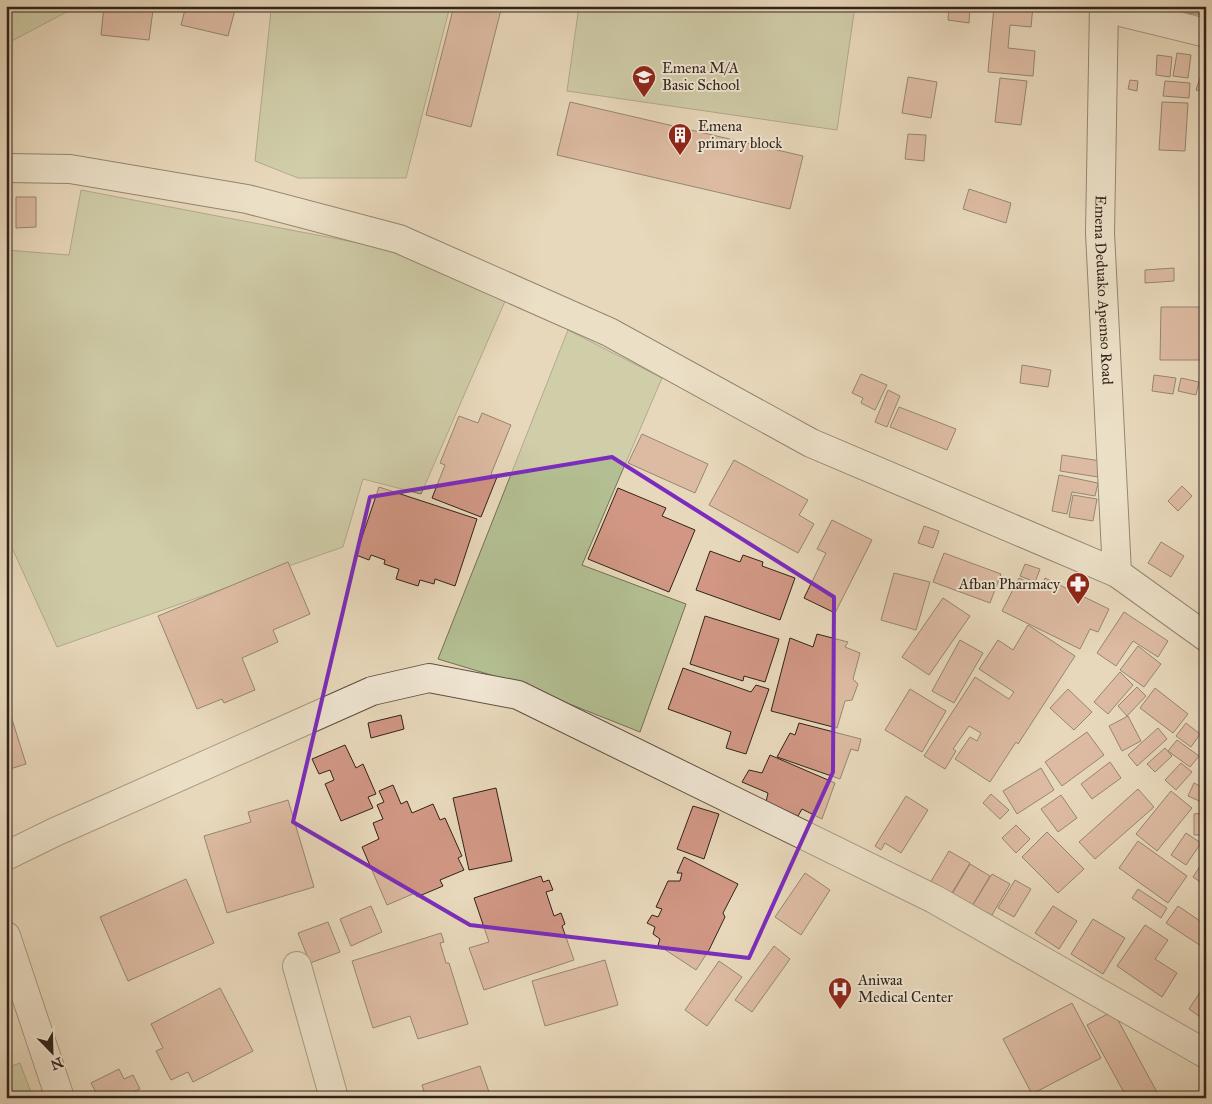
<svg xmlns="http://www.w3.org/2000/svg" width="1212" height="1104" font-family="'IM FELL Great Primer',serif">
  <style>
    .green { fill: #b3bf92; stroke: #727156 }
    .building { fill: #d19784; stroke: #30231a }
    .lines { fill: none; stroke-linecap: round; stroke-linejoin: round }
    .street-casing { stroke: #5e5042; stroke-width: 30 }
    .secondary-casing { stroke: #30231a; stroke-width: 30 }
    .street { stroke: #f0e6d3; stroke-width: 28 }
    .secondary { stroke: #f0e6d3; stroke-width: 28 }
    .marked { fill: none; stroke: #7b2cbf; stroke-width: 4; stroke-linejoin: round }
    .labels { text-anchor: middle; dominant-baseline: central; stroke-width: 4; stroke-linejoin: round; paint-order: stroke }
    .poi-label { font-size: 15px; fill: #30231a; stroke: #f0e6d3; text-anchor: start }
    .street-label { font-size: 15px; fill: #30231a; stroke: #f0e6d3 }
  </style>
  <rect width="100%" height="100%" fill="#e8d8bb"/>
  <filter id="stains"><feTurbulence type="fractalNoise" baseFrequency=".004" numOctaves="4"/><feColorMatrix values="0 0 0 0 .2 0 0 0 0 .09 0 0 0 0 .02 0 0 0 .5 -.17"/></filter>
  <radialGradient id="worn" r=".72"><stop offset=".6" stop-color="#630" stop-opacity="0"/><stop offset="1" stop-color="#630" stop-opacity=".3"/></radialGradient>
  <!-- green -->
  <path class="green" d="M6,6H78L6,44Z
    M252,6H450L406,178H298L255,161L271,11Z
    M579,6H855L837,130L567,91Z
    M81,190L380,247L506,299L421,494L363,479L343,547L57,647L8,539H6V250L69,255Z
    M568,330L662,378L582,565L686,604L640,732L514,682L438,659Z
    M20,1063L33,1098H6V1068Z"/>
  <!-- building -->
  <path class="building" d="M104,6L153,10L149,40L101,35Z
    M186,6H236L228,36L181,25Z
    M454,6H502L471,127L426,115Z
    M949,6L970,7L969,23L948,20Z
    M994,6H1033L1031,27L1010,25L1008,48L1035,51L1033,76L988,72Z
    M1149,6H1185V15Z
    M1186,6H1206V15L1186,13Z
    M1177,53L1191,55L1188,78L1173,76Z
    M1157,55L1172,57L1170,77L1156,75Z
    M1206,60V92L1196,90Z
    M908,77L937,82L931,118L902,113Z
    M1000,78L1027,81L1021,125L995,122Z
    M1130,80L1138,81L1137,91L1128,89Z
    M1165,81L1190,83L1189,98L1163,96Z
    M570,102L803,156L790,209L557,155Z
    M1162,102L1188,103L1185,151L1159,150Z
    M908,134L926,135L924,161L905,159Z
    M969,189L1011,203L1006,223L963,209Z
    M1206,194V214L1200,213Z
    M16,197H36V227L16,228Z
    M1174,268V281L1145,283V270Z
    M1161,307H1206V360H1160Z
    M1022,365L1051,370L1048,387L1020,383Z
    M861,374L887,385L875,410L861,403L863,398L852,393Z
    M1154,375L1176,378L1173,394L1152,391Z
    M1181,378L1199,382L1196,395L1178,391Z
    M888,390L900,396L887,427L875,422Z
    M899,407L956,429L947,450L890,427Z
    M482,413L511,425L491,474L497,477L481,517L432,498L445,465L440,463L459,416L478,423Z
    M642,434L708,464L695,493L628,463Z
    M1062,455L1101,461L1098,477L1060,471Z
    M734,460L808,500L799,515L814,524L798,553L709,505Z
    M1059,475L1098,483L1095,496L1072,492L1067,514L1052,511Z
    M1182,486L1192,496L1178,511L1168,501Z
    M379,487L477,519L455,586L435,579L434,584L420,580L418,586L396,579L399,569L384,564L385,560L371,555L369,560L356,555Z
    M618,488L666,508L662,516L695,530L669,592L588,559Z
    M1073,495L1097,499L1093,521L1069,517Z
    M832,520L872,540L835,613L804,598L826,553L817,549Z
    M924,526L939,531L933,548L918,543Z
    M1161,542L1184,556L1171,577L1148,563Z
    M710,551L740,562L743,555L763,562L762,566L795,578L780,620L696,590Z
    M944,553L1001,574L990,603L933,582Z
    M288,562L310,614L273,630L278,642L242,658L255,690L224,703L222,699L197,709L158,616Z
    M1025,564L1040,569L1035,582L1020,576Z
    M894,573L930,582L916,630L881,620Z
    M1019,578L1040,588L1045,578L1109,609L1098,632L1090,629L1080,649L1002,611Z
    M943,598L970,616L929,675L902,657Z
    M1124,612L1168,641L1158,657L1133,641L1116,666L1097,653Z
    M705,616L779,639L765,682L744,676L743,681L690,664Z
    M1028,625L1075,656L1018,744L1016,742L990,782L955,759L970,737L977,741L981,733L969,726L953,749L956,751L945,769L924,756L975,677L1009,699L1014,692L979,669L998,640L1013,650Z
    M817,634L848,642L845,647L860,653L853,679L858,684L852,700L845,701L837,728L771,711L790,638L813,647Z
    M960,640L983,653L954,703L932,691Z
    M1138,646L1161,664L1144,687L1120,670Z
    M683,668L751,692L756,685L769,689L746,754L726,748L731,732L668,709Z
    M1120,672L1133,685L1108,714L1094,702Z
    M1137,687L1146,696L1127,716L1118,706Z
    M1155,688L1188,714L1173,733L1140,708Z
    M910,689L946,711L922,752L885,730Z
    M1068,689L1092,712L1074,730L1050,708Z
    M6,700L26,764L10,769L12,775L6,777Z
    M401,715L404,729L371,738L368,723Z
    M1128,716L1141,741L1122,751L1109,726Z
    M799,723L861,739L858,751L851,749L840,779L777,757L790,733L795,735Z
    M1186,723L1200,734L1191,747L1176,736Z
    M1158,728L1167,739L1137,766L1128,755Z
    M1087,732L1104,755L1062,786L1045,762Z
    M1177,740L1199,756L1190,767L1168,751Z
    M345,745L356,768L363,764L376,794L368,797L373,808L341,821L325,784L334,780L330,770L319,774L312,759Z
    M1165,748L1172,756L1155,772L1147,764Z
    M770,755L835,783L822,819L802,809L798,816L766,802L768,793L742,782L749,770L762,773Z
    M1110,762L1121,778L1092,799L1081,784Z
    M1181,763L1192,772L1176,790L1165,780Z
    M1041,768L1054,790L1017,814L1003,791Z
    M1194,783L1204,788L1206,785V804L1188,796Z
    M393,785L401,804L407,801L412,813L433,804L440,820L445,818L462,856L458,858L464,870L440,880L443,886L417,897L415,893L387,905L362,847L379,839L373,823L383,819L377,805L384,802L379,791Z
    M496,788L512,861L469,870L453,798Z
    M1138,789L1154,807L1095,859L1079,842Z
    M1171,791L1192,808L1157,851L1136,834Z
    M991,794L1009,810L1000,819L983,803Z
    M1061,795L1077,818L1058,832L1041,809Z
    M906,796L928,810L901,853L885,843L881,850L875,846Z
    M288,800L314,887L227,913L204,836L251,822L248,812Z
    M693,806L719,814L704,859L677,849Z
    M1206,813V835H1194V814Z
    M1016,825L1030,839L1016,853L1002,838Z
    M1047,832L1084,869L1058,893L1022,857Z
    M1186,833L1201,843L1186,865L1171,855Z
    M1138,841L1187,876L1168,903L1119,868Z
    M949,851L970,863L950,896L930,883Z
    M684,857L738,884L723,913L725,917L709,950L696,970L658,945L660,939L653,934L655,927L647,923L652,915L658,917L662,909L656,907L668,881H680L682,873H677Z
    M1206,857V886L1193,877Z
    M970,864L990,876L971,908L951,896Z
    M805,873L830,890L801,935L775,917Z
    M992,874L1010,884L992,915L972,906Z
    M541,876L543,882L549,880L553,890L546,892L554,916L561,913L565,924L562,926L574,960L484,990L469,948L489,942L474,898Z
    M186,879L214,943L128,981L100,917Z
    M1015,880L1031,889L1014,917L998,908Z
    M1138,889L1167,908L1161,918L1132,898Z
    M371,906L382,932L351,946L340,919Z
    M1053,906L1077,921L1059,949L1035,933Z
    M1178,906L1206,925V946L1204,948L1166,923Z
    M1093,919L1125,938L1103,974L1071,954Z
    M328,922L340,952L310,963L298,933Z
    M1145,925L1168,940L1155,959L1177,973L1162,997L1117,966Z
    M441,933L444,942L440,943L446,963H449L468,1024L418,1039L410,1016L373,1028L352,961Z
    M774,946L790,959L752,1012L735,1000Z
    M605,960L618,1005L545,1026L532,981Z
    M719,961L742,977L707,1026L685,1010Z
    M1204,986L1206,987V1021L1189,1009Z
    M220,988L253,1051L193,1082L188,1072L171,1080L156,1051L163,1048L151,1024Z
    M1072,1003L1101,1058L1032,1094L1003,1039Z
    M1113,1011L1158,1094L1151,1098H1127L1087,1025Z
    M480,1066L491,1098H426L422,1085Z
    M119,1069L124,1079L133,1075L140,1089L135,1091L139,1098H99L91,1083Z"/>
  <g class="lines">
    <!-- street casing -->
    <g class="street-casing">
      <path id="street" d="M1104,8L1206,33
        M6,856L55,832L372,691L429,678L518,695L934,899L1206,1054
        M6,936L60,1098
        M297,966L334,1098"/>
    </g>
    <!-- secondary casing -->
    <g class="secondary-casing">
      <g id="secondary">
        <path id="s1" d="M1104,6L1100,233L1117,573"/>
        <path d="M6,168L70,169L247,199L399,239L609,332L811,443L1117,573L1206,637"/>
      </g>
    </g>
    <!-- street -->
    <use href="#street" class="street"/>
    <!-- secondary -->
    <use href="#secondary" class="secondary"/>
  </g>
  <!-- marked area -->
  <path d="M0 0H1212V1104H0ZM612,457L834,597L833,772L749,958L470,925L293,822L370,497Z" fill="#e8d8bb" fill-opacity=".55" fill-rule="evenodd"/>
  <path class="marked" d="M612,457L834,597L833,772L749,958L470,925L293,822L370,497Z"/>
  <!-- icons -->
  <defs>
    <g id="school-pin" transform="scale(1.25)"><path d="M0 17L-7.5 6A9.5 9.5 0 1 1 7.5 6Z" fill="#8f2418" stroke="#f0e6d3"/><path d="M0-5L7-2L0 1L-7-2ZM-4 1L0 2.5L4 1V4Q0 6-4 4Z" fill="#fff"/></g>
    <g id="building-pin" transform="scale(1.25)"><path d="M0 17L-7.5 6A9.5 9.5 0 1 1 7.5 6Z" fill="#8f2418" stroke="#f0e6d3"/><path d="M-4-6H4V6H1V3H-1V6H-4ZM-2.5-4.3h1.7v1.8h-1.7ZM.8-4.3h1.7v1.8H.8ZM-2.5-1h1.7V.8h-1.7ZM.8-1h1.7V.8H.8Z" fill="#fff"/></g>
    <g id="pharmacy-pin" transform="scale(1.25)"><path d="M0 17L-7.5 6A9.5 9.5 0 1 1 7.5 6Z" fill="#8f2418" stroke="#f0e6d3"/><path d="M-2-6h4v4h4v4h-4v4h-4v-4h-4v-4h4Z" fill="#fff"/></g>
    <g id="hospital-pin" transform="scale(1.25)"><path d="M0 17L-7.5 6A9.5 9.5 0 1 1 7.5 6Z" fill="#8f2418" stroke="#f0e6d3"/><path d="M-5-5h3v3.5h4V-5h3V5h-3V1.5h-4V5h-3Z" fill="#fff"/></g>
  </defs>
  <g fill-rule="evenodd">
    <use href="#school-pin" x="644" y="77"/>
    <use href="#building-pin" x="680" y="135"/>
    <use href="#pharmacy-pin" x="1078" y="584"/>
    <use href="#hospital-pin" x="840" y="989"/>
  </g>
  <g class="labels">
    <!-- poi labels -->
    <g class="poi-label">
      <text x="662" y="68">Emena M/A<tspan x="662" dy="17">Basic School</tspan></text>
      <text x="698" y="126">Emena<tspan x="698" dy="17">primary block</tspan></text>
      <text x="1060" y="584" text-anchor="end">Afban Pharmacy</text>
      <text x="858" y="980">Aniwaa<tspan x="858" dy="17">Medical Center</tspan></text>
    </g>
    <!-- street labels -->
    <g class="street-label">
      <text stroke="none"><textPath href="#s1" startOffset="284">Emena Deduako Apemso Road</textPath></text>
    </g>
  </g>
  <!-- margin -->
  <rect width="1212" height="1104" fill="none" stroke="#e8d8bb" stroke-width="25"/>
  <rect x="8" y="8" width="1197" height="1089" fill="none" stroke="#30231a" stroke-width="2.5"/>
  <rect x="12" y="12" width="1187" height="1079" fill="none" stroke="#30231a"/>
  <!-- north arrow -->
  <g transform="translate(52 1052) rotate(157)" stroke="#f0e6d3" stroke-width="4" paint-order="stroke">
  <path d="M0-4L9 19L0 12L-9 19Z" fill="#30231a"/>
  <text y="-8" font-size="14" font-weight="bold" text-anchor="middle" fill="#30231a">N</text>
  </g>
  <rect width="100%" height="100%" filter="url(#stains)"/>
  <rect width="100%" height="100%" fill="url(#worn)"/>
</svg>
